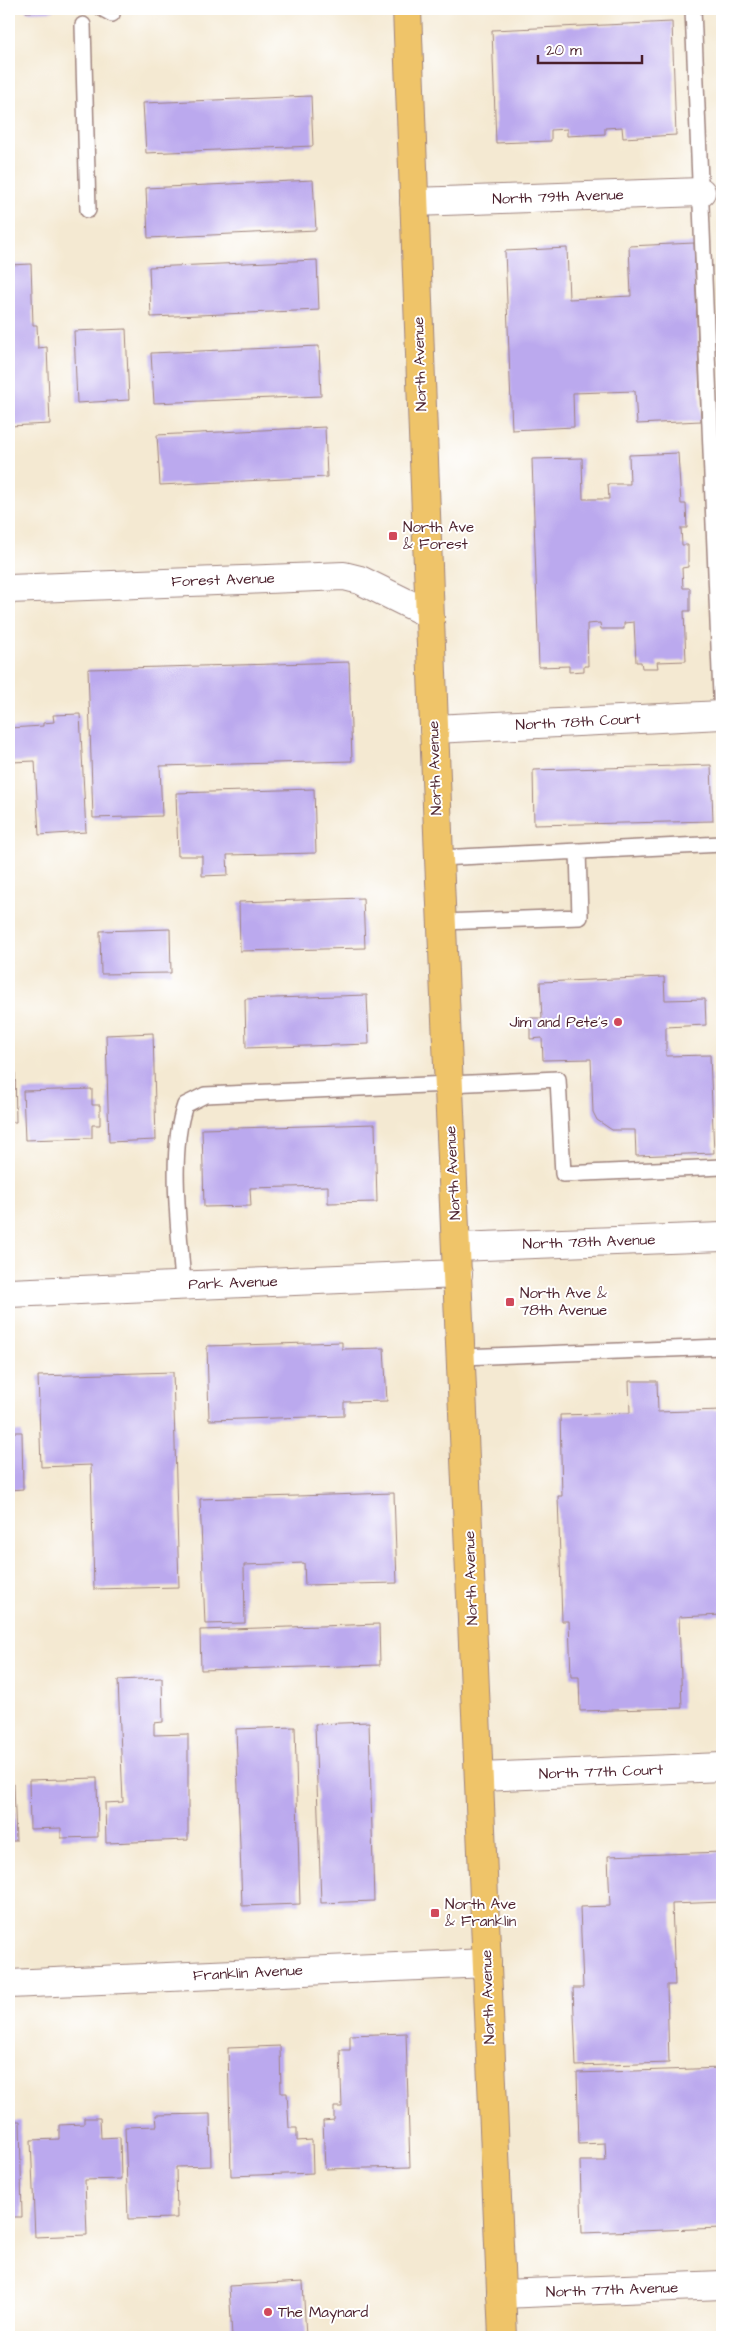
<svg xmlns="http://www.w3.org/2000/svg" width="731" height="2346" font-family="'Architects Daughter',sans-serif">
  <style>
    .building { fill: #bba9ee }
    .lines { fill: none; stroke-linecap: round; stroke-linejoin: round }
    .service-casing { stroke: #9f847e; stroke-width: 18 }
    .minor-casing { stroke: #9f847e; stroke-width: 30 }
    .primary-casing { stroke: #9f847e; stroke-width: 30 }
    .service { stroke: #fff; stroke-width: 15 }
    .minor { stroke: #fff; stroke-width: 28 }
    .primary { stroke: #efc469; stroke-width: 28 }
    .poi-dot { fill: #d1495b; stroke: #fff; stroke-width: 2 }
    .labels { text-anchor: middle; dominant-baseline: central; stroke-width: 4; stroke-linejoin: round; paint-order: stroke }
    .street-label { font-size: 15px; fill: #4a1f2b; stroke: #fff }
    .poi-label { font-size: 15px; fill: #4a1f2b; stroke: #fff; text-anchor: start }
  </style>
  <rect width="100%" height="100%" fill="#fff"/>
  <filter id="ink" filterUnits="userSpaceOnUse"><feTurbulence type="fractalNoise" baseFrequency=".02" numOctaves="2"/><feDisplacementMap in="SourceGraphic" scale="10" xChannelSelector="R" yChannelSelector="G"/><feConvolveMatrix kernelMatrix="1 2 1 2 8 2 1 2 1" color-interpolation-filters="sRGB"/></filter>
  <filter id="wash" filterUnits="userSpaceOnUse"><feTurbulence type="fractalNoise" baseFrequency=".0096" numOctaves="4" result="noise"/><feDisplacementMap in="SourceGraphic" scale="20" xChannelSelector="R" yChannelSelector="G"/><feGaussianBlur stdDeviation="1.12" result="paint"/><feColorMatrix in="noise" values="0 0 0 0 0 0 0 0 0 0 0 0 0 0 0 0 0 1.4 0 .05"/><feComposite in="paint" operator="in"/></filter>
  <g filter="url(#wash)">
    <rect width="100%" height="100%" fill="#f4e9d2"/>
    <g id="blocks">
      <!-- building -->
      <path class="building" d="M26,9H54V11L26,12Z
        M672,22L676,135L623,138L622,127L605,128V134L567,136V129L551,130V141L496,143L492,30Z
        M311,96L313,146L146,153L143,103Z
        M313,180L316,230L148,238L146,188Z
        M694,243L701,421L637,424L635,391L573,393L574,427L512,430L505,251L567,248L569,299L631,296L629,246Z
        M317,260L319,310L151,317L149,267Z
        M31,264L33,325H37L38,348L47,347L50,424L9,426V265Z
        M126,329L129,400L77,403L74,331Z
        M319,346L321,396L154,403L151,353Z
        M325,427L327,477L160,485L157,435Z
        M678,453L681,504H686L687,528H681L682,545H688V567L682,568L683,588H690V611H684L686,661L657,662L658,668H642L641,662H636L634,622L624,623V629H601L600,623L587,624L588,666H584V671L569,672V666L539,667L532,459L582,458L583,499H609L608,484H630L629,455Z
        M349,662L352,761L160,766L162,816L93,818L88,669Z
        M80,714L86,832L39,835L35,761L11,762L9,728L43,726V723L54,722L53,715Z
        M711,765L713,821L534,825L533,770Z
        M314,789L316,853L227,855L228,875L202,876V856H178L176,793Z
        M363,898L365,948L240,951L239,902Z
        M170,929L171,973L101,974L100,931Z
        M664,977L665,1000L705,999L706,1025L666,1027V1056L710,1055L714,1153L636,1156L635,1130H612L597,1120L593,1112L591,1059L543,1060L542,1038L530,1039V1018H542L540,982Z
        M367,995L369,1044L246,1048L245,999Z
        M153,1033L156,1140L109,1142L106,1035Z
        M9,1064H15L16,1122H9Z
        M92,1089V1105H100V1125H92V1138L25,1140L23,1091Z
        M375,1124L377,1202L328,1203V1186L250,1188L251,1206L204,1207L202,1129Z
        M342,1342V1349L384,1348L387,1401L344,1402V1416L209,1420L207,1346Z
        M173,1372L179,1587L94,1589L91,1465L41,1467L38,1376Z
        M629,1381H657L658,1412L722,1410V1615L679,1617L682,1708L580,1711L579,1677H571L569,1621H562L558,1496H562L560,1415L630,1413Z
        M9,1432H22L23,1489L9,1490Z
        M394,1493L397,1583L305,1585L304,1563L244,1565L245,1623L205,1624L200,1499Z
        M379,1624L380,1665L201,1670L200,1630Z
        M162,1678L163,1722L154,1723V1735L188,1734V1840L106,1843L105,1803L123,1802L118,1680Z
        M369,1722L374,1901L321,1903L315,1724Z
        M295,1727L300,1904L242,1906L236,1729Z
        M97,1778L98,1837L61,1838V1828L30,1829L29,1780Z
        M9,1784H14L16,1841H9Z
        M722,1852V1902L672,1904L675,1985H667L669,2063L576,2066L573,1988H583L580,1907L610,1906L608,1856Z
        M406,2033L410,2167L325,2169L323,2121L334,2120V2107H342L340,2050H350V2035Z
        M280,2046L281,2093H287L289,2128H297V2141L312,2140L313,2173L231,2176L228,2048Z
        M722,2068V2228L582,2233L580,2161H606L605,2143L579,2144L577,2073Z
        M210,2114L211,2166L176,2167L177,2218L128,2219L125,2127L157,2126L156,2115Z
        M84,2118H100L101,2138L120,2137L121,2179L85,2180L87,2235L35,2237L31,2140L59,2139V2125L84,2124Z
        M9,2121H20L22,2217H9Z
        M303,2282L306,2337H232L229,2286Z"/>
    </g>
  </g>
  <g filter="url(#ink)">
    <use href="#blocks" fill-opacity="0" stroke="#9f847e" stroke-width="1"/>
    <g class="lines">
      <!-- service casing -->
      <g class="service-casing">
        <path id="service" d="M103,9L112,14
          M693,9L722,720
          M83,25L88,210
          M439,858L722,844
          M442,922L580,917L578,851
          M183,1285C180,1232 168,1154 185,1105L205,1095L558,1079L563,1174L722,1167
          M461,1357L722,1347"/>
      </g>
      <!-- minor casing -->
      <g class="minor-casing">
        <path id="minor" d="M414,202L701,192
          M9,589L344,576L360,580L429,614
          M434,729L722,715
          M457,1247L722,1237
          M9,1293L458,1274
          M480,1777L722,1767
          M9,1984L487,1963
          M501,2294L722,2285"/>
      </g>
      <!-- primary casing -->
      <g class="primary-casing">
        <path id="primary" d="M407,9L439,858L503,2337"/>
      </g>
      <!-- service -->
      <use href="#service" class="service"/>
      <!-- minor -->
      <use href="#minor" class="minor"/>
      <!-- primary -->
      <use href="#primary" class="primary"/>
    </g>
  </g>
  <!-- markers -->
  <g class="poi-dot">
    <rect x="388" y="531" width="10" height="10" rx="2.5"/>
    <circle cx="618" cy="1022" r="5"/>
    <rect x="505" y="1297" width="10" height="10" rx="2.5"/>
    <rect x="430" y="1908" width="10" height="10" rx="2.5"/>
    <circle cx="268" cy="2312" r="5"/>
  </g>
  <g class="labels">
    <!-- street labels -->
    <g class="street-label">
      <text transform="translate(558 197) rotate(-2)">North 79th Avenue</text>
      <text transform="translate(420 364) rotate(-92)">North Avenue</text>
      <text transform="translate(223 580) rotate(-2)">Forest Avenue</text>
      <text transform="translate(578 722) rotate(-3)">North 78th Court</text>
      <text transform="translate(435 768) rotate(-92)">North Avenue</text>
      <text transform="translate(453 1173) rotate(-93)">North Avenue</text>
      <text transform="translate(589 1242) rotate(-2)">North 78th Avenue</text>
      <text transform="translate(233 1283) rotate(-2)">Park Avenue</text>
      <text transform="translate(471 1578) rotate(-92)">North Avenue</text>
      <text transform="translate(601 1772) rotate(-2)">North 77th Court</text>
      <text transform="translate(248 1973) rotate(-3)">Franklin Avenue</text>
      <text transform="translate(488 1997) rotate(-92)">North Avenue</text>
      <text transform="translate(612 2290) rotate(-2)">North 77th Avenue</text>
    </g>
    <!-- poi labels -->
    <g class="poi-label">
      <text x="403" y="527">North Ave<tspan x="403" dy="17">&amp; Forest</tspan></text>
      <text x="608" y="1022" text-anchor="end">Jim and Pete's</text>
      <text x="520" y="1293">North Ave &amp;<tspan x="520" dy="17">78th Avenue</tspan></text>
      <text x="445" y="1904">North Ave<tspan x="445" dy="17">&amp; Franklin</tspan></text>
      <text x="278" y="2312">The Maynard</text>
    </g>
  </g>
  <!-- margin -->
  <rect width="731" height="2346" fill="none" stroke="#fff" stroke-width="30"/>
  <!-- scale -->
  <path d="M538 55v8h104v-8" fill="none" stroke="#4a1f2b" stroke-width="2.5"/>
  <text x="546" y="55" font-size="15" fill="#4a1f2b" stroke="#ffffff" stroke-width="4" paint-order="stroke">20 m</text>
</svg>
